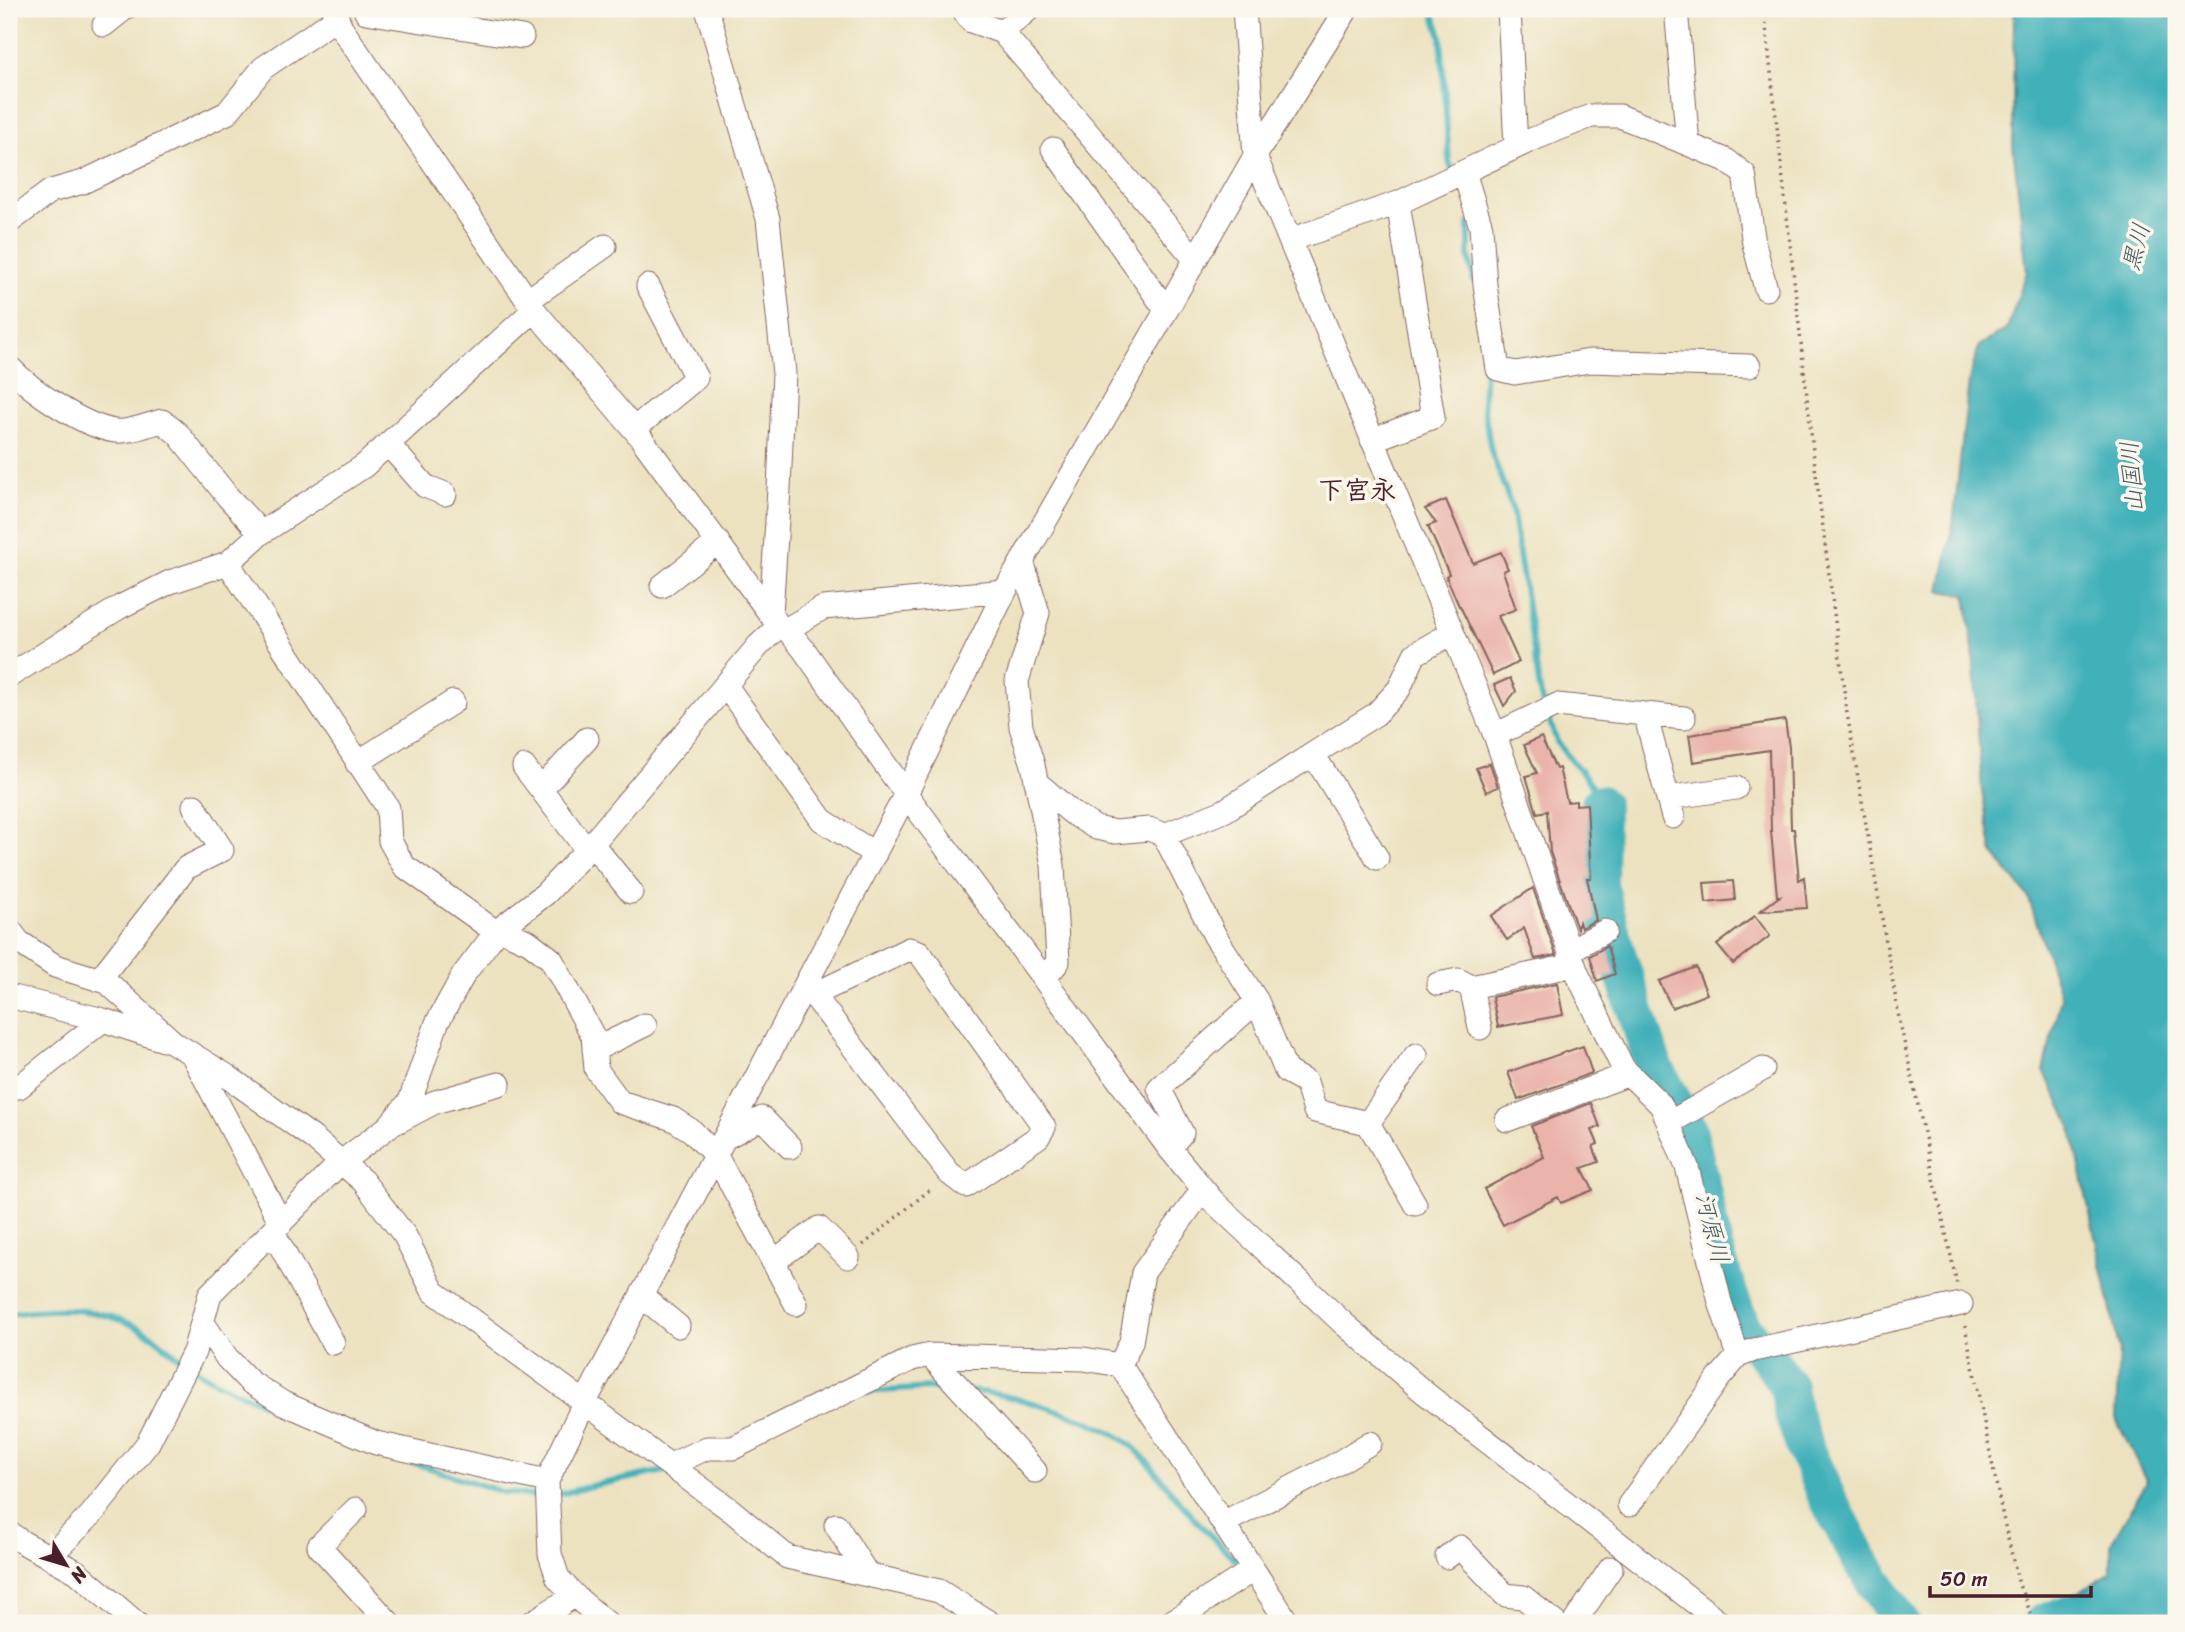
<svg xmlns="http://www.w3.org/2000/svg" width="2185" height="1632" font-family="Sriracha,'Klee One',sans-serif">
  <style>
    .water { fill: #40b0b9; stroke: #456872; stroke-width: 2 }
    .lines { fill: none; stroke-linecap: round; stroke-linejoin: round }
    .stream { stroke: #40b0b9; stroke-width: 6 }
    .river { stroke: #40b0b9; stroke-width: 38 }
    .building { fill: #eab4ab }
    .minor-casing { stroke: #83635f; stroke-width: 25 }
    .path { stroke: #83635f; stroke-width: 3.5; stroke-dasharray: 2 5; stroke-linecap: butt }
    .minor { stroke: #fff; stroke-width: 23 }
    .labels { text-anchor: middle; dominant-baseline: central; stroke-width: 7; stroke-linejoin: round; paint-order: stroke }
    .water-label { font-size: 24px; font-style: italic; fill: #465964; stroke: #fbf7ec }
    .quarter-label { font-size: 26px; font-weight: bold; fill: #4a1f2b; stroke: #fbf7ec }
  </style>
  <rect width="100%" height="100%" fill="#fbf7ec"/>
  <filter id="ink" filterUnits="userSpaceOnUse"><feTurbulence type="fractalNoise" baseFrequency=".0143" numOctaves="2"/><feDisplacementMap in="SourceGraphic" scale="14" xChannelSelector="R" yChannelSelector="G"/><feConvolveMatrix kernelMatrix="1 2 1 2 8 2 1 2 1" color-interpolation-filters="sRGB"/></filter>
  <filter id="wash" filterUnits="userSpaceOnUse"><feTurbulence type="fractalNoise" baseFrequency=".00686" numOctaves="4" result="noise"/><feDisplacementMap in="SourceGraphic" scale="28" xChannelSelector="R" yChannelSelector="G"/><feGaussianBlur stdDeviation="1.57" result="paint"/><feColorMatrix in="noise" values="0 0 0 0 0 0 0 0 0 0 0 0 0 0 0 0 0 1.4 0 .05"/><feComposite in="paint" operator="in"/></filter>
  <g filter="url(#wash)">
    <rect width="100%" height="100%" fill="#ece2c0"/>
    <!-- water -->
    <path class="water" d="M2014,9H2176V1623H2156L2151,1619L2111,1623L2079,1592L2111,1572V1543L2147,1482L2116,1419L2119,1348L2071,1125L2044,1071L2061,997L2028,896L1993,854L1982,792L1973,649L1966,595L1940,591L1953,525L1969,381L1979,346L2007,329L2027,272L2013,145Z"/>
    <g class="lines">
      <!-- stream -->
      <path class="stream" d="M1432,9L1441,36L1449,161L1453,173
        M1469,223V256L1474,281
        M1486,354L1483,402L1491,451L1512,508L1541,697L1558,744L1592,785L1600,804
        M9,1314C63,1306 108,1306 155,1338C172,1351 189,1366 208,1377C228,1388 250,1397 271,1408
        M971,1391C1012,1394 1102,1420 1133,1447C1153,1465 1168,1489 1186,1509C1201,1527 1218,1543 1235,1559
        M866,1392L929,1388L953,1390
        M293,1419L320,1433L341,1440
        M405,1460L502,1492L542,1497
        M553,1496L591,1486L665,1471"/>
      <!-- river -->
      <path class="river" d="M1600,804L1599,884L1615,947L1653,1064L1688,1129L1701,1184L1714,1248L1729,1294L1742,1327L1770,1360L1788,1386L1792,1410L1805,1449L1827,1497L1862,1563L1901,1623
        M2042,1623L2115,1600L2176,1568"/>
    </g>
    <g id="blocks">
      <!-- building -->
      <path class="building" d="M1446,500L1473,563L1501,552L1508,569L1503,571L1516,609L1498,616L1519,662L1493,675L1460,606H1459L1446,576L1449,574L1428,526L1436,523L1425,509Z
        M1510,678L1516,691L1504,706L1494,685Z
        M1785,720L1789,747L1791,829H1794L1799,880L1804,877L1807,908L1760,911L1780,896H1777L1771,831L1769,750L1693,762L1689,735Z
        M1541,737L1556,769L1559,768L1567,802L1576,801V805L1587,804L1591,878H1587L1596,920L1581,928L1579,922L1577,929L1550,852L1547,811L1537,813L1526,776L1537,773L1524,745Z
        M1490,763L1498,787L1486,792L1476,768Z
        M1733,881L1735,900L1706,903L1704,883Z
        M1533,888L1556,955L1535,959L1524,928L1507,940L1491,916Z
        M1755,916L1770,936L1733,964L1717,945Z
        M1607,946L1615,974L1597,981L1590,956Z
        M1696,967L1707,994L1672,1008L1659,981Z
        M1557,983L1563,1015L1498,1027L1492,997Z
        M1583,1046L1592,1073L1518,1100L1508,1072Z
        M1591,1103L1600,1127L1592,1130L1598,1144L1593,1146L1599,1162L1582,1168L1593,1190L1561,1203L1558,1197L1503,1225L1484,1189L1544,1157L1531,1126Z"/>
    </g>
  </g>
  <g filter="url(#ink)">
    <use href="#blocks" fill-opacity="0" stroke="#83635f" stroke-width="2"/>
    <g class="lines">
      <!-- minor casing -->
      <g class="minor-casing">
        <path id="minor" d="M333,9L342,29L534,310L638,434L779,626L787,629L804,650L906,794L1044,979L1169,1148L1213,1201L1343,1323L1425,1393L1721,1623
          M707,9L768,219L784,373L779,489L771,614
          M963,9L971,21L1002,32
          M1029,9L1002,32L1195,259
          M1244,9L1255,156L1495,735L1577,973L1623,1068L1661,1105L1687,1167L1720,1302L1738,1356
          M1509,9L1516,147
          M1676,9L1688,144
          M366,12L522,37
          M104,25L124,9
          M1053,149L1166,310
          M1464,172L1481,227L1485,285L1498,369L1515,373L1590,361L1749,366
          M9,222L51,191L83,182L227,113L263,68L337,18
          M1290,240L1398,203L1531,140L1591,116H1620L1726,160L1744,174L1754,244L1766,289
          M528,300L605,246
          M9,367C32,391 82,426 115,431C126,433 150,424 162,421L178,434L228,497L261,533
          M634,429L696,378L648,286
          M1372,440L1433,417L1398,203
          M388,444L425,486L445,494
          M1022,561L1038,613L1017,681L1021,727L1033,765L1053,865L1058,962L1044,979
          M662,586L718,542
          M787,629L823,608L1005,591
          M9,676L120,607L170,582L228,563
          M726,686L822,820L875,854
          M1645,714L1673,817
          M1495,735L1557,705L1684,718
          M357,763L453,702
          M524,767L587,850
          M1036,782L1072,813L1096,828L1115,832L1149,829L1164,835
          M541,789L587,739
          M1668,798L1736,788
          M592,844L631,892
          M1377,858L1313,754L1376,714L1399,689L1415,654L1452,633
          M9,929L19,942L55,966L107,982L174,1043L227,1076L313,1138L363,1181L405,1236L433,1291L732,1511L787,1557L939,1591L990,1623
          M500,929L529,942L551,959L593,1036L596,1069L620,1102L673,1119L692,1131L716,1156L796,1304
          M496,932L404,866L390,841L388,808L228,563L261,533L364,466L534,310
          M1569,951L1605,931
          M99,980L186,868L222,850L194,806
          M1438,984L1458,980L1471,987L1574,965
          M806,985L949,1173L966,1186L1038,1137L1044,1127L919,952L909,949L813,995
          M1471,987L1480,1028
          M9,996L103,1020L164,1040
          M1257,1001L1286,1071L1306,1082L1315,1111L1368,1123L1415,1204
          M594,1050L645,1025
          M193,1056L281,1223
          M19,1087L103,1020
          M1507,1120L1629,1074
          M397,1122L435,1102L499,1084
          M1368,1123L1416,1055
          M1669,1123L1763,1069
          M725,1138L762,1118L790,1147
          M1169,1148L1182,1133L1159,1088L1257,1001L1215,936L1164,835L1224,811L1313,754
          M273,1232L333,1343
          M773,1262L819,1228L848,1257
          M642,1296L678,1326
          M203,1323L227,1358L250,1382L283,1403L376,1443L547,1481
          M930,1355L1035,1471
          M1120,1365L1131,1342L1143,1273L1203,1189
          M670,1465L707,1448H733L912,1359L930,1355L1084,1359L1120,1365L1288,1623
          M1629,1505L1719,1378L1738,1356L1754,1350L1961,1304
          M356,1509L319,1546L389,1623
          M1223,1523L1335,1465L1370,1443
          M836,1525L867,1574
          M9,1533L22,1542L77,1572L136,1623
          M49,1557L91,1515L148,1443L194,1352L210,1294L340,1163L388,1127L410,1101L437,1023L464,974L496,932L545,894L587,850L759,645L779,626
          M1447,1557L1460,1547L1505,1595L1523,1597L1555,1623
          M531,1623L574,1596
          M607,1623L577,1598L558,1578L550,1554L547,1481L584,1404L906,794L1005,591L1255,156L1347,9
          M1170,1623L1253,1570
          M1574,1623L1611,1568"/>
      </g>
      <!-- path -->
      <path class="path" d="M1764,9L1813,451L1847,713L1899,1018L1957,1284
        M863,1245L933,1187
        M1965,1326L2002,1513L2019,1585L2035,1623"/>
      <!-- minor -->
      <use href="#minor" class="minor"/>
    </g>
  </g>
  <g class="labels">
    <!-- water labels -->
    <g class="water-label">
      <text transform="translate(2136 247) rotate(-75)">黒川</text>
      <text transform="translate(2132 477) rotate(-95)">山国川</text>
      <text transform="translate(1712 1228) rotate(76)">河原川</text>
    </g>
    <!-- quarter labels -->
    <g class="quarter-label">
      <text x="1357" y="490">下宮永</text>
    </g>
  </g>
  <!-- margin -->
  <rect width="2185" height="1632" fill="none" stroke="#fbf7ec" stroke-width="35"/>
  <!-- north arrow -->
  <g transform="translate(66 1565) rotate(128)" stroke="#fbf7ec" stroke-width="5" paint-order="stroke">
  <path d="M0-5L12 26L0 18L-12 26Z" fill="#4a1f2b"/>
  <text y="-10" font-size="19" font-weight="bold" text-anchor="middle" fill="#4a1f2b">N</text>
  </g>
  <!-- scale -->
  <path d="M1930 1586v10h161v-10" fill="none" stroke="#4a1f2b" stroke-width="3.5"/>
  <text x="1940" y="1586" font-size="21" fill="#4a1f2b" stroke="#fbf7ec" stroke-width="5" paint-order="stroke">50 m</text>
</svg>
